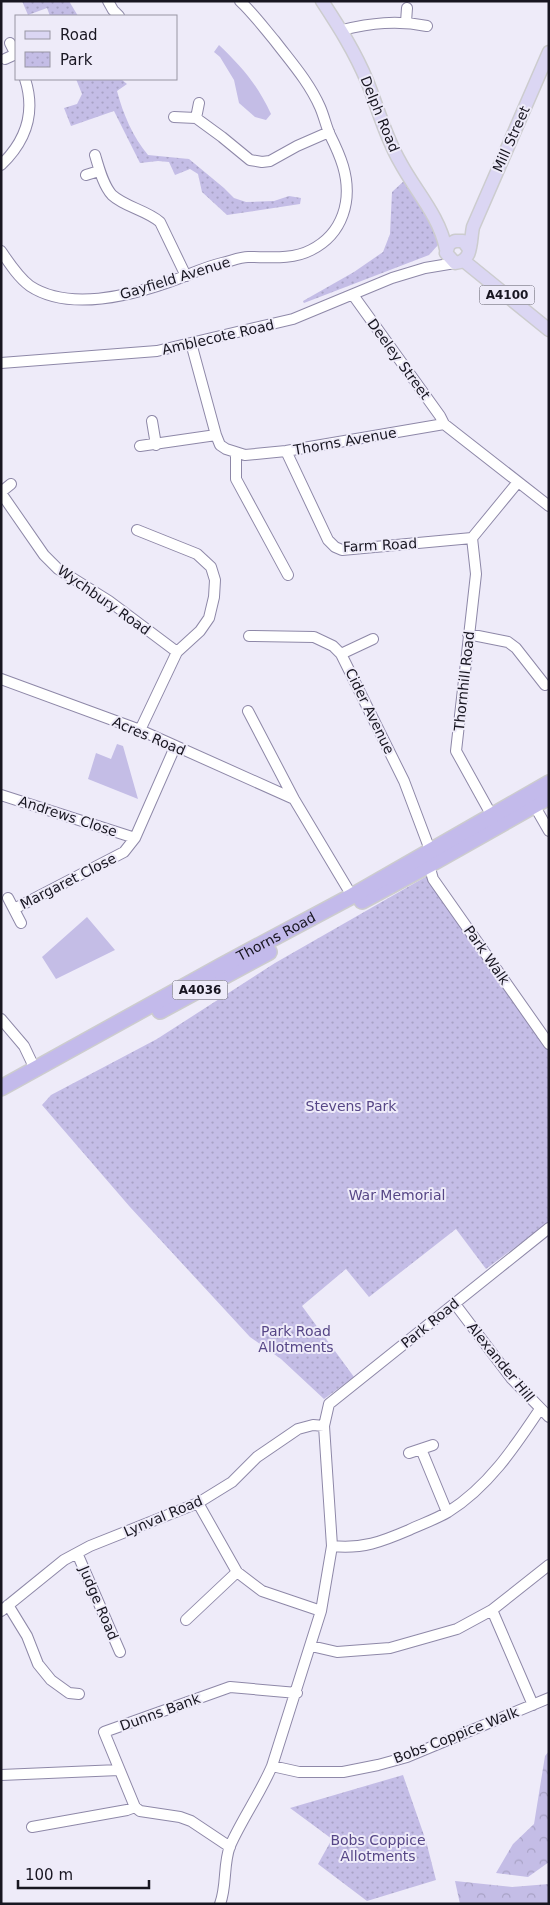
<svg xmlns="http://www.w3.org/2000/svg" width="550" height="1905" font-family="'DejaVu Sans',sans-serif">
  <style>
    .grass { fill: #c4bde6 }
    .forest { fill: url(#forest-crowns) }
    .park { fill: url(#park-dots) }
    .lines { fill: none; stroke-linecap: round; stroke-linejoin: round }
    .minor-casing { stroke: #8e88a8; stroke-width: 12 }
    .major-casing { stroke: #ccccce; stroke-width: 15 }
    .highway-casing { stroke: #ccccce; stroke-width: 18 }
    .minor { stroke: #fff; stroke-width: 10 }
    .major { stroke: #dbd6f3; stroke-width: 12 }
    .highway { stroke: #c3baeb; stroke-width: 15 }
    .labels { text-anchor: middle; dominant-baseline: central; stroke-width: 4; stroke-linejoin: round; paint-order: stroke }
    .shield { fill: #eeebf9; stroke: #585662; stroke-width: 1 }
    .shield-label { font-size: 12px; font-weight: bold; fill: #181621 }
    .street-label { font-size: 14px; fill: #181621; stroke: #eeebf9 }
    .park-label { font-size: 14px; fill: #564686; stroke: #eeebf9 }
  </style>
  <defs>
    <pattern id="forest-crowns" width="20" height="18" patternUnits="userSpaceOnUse" patternTransform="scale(1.25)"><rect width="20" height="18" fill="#c4bde6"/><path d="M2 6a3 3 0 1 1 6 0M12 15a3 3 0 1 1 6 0" fill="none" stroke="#a8a2c5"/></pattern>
    <pattern id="park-dots" width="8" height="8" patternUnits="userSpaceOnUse" patternTransform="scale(1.25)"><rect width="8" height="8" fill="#c4bde6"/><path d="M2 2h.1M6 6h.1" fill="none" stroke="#a8a2c5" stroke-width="1.8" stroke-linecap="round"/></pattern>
  </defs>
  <rect width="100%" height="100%" fill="#eeebf9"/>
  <!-- grass -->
  <path class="grass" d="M219,45C242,67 257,84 271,114L266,120L255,117L239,103L234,80L220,57L214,52Z
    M117,744L123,746L138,799L88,779L96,753L111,759Z
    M87,917L115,950L56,979L42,957Z"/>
  <!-- forest -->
  <path class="forest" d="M549,1751V1862L528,1877L496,1873L513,1844L534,1824L545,1756Z
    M455,1881L512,1887L549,1884V1904H460Z"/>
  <!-- park -->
  <path class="park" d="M22,1H69L78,16H50L47,8L28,15Z
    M76,79H121L127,84L117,91C123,114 133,137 148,155L189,159L224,188L234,198L246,202L274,201L289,196L301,198L300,204L227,215L202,192L198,174L190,169L175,175L169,162L158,161L140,163L114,111L71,126L64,108L77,104L82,94Z
    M405,180L438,235V245L429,255L304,303L303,301L354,272L383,252L390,234L392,192Z
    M427,876L549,1050V1222L486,1269L456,1229L369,1297L346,1269L302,1306L354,1377L324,1399L281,1359L250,1337L130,1207L42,1105L51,1095L157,1039L275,963Z
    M403,1775L426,1841L436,1880L367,1901L318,1864L332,1839L290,1808Z"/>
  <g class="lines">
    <!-- minor casing -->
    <g class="minor-casing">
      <path id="minor" d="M108,1L113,10L119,16
        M406,22L407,8
        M342,30C371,23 397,20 427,26
        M10,43L16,55
        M5,59L16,54
        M174,117L196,118L222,137L250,160L262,162L270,161L297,146L329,132
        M196,118L199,103
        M95,155C99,168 103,185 112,195C125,207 146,210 160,222L186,276
        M1,165C26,141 36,113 25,79
        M86,175L99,171
        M1,251C9,263 18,277 30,286C68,311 129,296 169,282C187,276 204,267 222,263C231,261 240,257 248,257C269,257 292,260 311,250C343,234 353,200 343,166C340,156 335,145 330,135C326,126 324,116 320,107C309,82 291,62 275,41C264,28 253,13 240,1
        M353,295L440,416L444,424
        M191,343L216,435L220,445L226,449L245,455L286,451L444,424L549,506
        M1,363L157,351L293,319L392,278L425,268L455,263
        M152,421L156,445
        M140,446L216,435
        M286,451L328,540L335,547L342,550L472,538
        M236,453V479L288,575
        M1,492L11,484
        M1,493L44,555L58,569L109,601L177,652
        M137,530L197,554L211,567L215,580L214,597L209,618L200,631L177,652L140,730
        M472,538L476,574L456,751L492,816
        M472,538L518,482
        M468,634L508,642L516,648L545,685
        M249,636L314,637L333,646L341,654L404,781L430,850
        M341,654L373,639
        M1,679L140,730L294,799
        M248,711L294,799L352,896
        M1,795L135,838
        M534,805L549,831
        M429,865L433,879L549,1044
        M8,898L21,923
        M14,909L124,852L135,838L175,747
        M1,1019L24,1046L35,1069
        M455,1304L511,1378L549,1417
        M421,1449L447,1512
        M409,1453L433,1445
        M198,1503L237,1572L262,1591L321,1611
        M332,1546C363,1549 381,1542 409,1530C422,1524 436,1519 448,1512C488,1487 514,1448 540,1409
        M77,1553L120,1652
        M8,1605L27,1636L38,1664L51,1680L69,1693L79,1694
        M492,1610L533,1705
        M1,1611L64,1560L90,1546L198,1503L232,1482L257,1457L298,1429L313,1425L324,1426
        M186,1620L237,1572
        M311,1646L337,1652L390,1648L457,1629L492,1610L549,1565
        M272,1766L299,1772H343L378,1765L407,1757L549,1698
        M1,1775L119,1770
        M135,1807L104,1732L230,1687L297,1693
        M32,1827L127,1810L135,1807L140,1811L180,1817L191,1821L230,1847
        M220,1904C227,1886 223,1864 230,1846C242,1819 260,1794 272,1766L321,1611L332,1546L324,1426L329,1404L549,1228"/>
    </g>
    <!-- major casing -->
    <g class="major-casing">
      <path id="major" d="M322,1C339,27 355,52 367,81C378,108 385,136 400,162C416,192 439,215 446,249
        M469,249L463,241H455L449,244L446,253L455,263C473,262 470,241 473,227L549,52
        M464,261L549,330"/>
    </g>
    <!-- highway casing -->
    <g class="highway-casing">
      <g id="highway">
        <path d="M362,901L429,865L549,797"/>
        <path d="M160,1011L269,952"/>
        <path id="s1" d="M1,1088L221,966L352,896L549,783"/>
      </g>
    </g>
    <!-- minor -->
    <use href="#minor" class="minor"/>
    <!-- major -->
    <use href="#major" class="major"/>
    <!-- highway -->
    <use href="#highway" class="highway"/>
  </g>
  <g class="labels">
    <!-- shield labels -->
    <g class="shield">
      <rect x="479.5" y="285.5" width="55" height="19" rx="4"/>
      <rect x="172.5" y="980.5" width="55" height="19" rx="4"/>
    </g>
    <g class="shield-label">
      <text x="507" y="295">A4100</text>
      <text x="200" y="990">A4036</text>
    </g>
    <!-- street labels -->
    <g class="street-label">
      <text transform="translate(380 114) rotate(68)">Delph Road</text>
      <text transform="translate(511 139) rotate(-66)">Mill Street</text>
      <text transform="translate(175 278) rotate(-17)">Gayfield Avenue</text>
      <text transform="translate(218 337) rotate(-13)">Amblecote Road</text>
      <text transform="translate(399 359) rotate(54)">Deeley Street</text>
      <text transform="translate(345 441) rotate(-10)">Thorns Avenue</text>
      <text transform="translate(380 545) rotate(-3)">Farm Road</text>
      <text transform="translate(104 600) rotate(35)">Wychbury Road</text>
      <text transform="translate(464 681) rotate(-84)">Thornhill Road</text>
      <text transform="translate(370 711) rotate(64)">Cider Avenue</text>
      <text transform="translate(149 736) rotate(23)">Acres Road</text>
      <text transform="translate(68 816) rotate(18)">Andrews Close</text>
      <text transform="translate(68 881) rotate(-27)">Margaret Close</text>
      <text stroke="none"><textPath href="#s1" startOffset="314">Thorns Road</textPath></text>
      <text transform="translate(487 955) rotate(55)">Park Walk</text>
      <text transform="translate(430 1323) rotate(-39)">Park Road</text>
      <text transform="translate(501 1362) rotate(51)">Alexander Hill</text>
      <text transform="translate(163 1516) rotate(-23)">Lynval Road</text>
      <text transform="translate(99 1603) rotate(67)">Judge Road</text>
      <text transform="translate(160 1712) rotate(-20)">Dunns Bank</text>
      <text transform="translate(456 1735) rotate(-21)">Bobs Coppice Walk</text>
    </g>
    <!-- park labels -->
    <g class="park-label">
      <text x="351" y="1106">Stevens Park</text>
      <text x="397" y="1195">War Memorial</text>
      <text x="296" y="1331">Park Road<tspan x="296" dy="16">Allotments</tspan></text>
      <text x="378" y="1840">Bobs Coppice<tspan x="378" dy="16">Allotments</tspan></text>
    </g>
  </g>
  <!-- border -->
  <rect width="550" height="1905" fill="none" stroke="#181621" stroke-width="5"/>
  <!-- legend -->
  <rect x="15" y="15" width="162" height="65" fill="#eeebf9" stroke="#9896a3"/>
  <rect x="25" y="31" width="25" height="8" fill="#dbd6f3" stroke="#9896a3"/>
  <text x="60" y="40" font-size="15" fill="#181621">Road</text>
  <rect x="25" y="52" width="25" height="15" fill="url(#park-dots)" stroke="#9896a3"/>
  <text x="60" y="65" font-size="15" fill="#181621">Park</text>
  <!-- scale -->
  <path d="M18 1880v8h131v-8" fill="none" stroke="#181621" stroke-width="2.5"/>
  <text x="25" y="1880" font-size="15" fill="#181621" stroke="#eeebf9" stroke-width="4" paint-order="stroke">100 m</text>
</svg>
